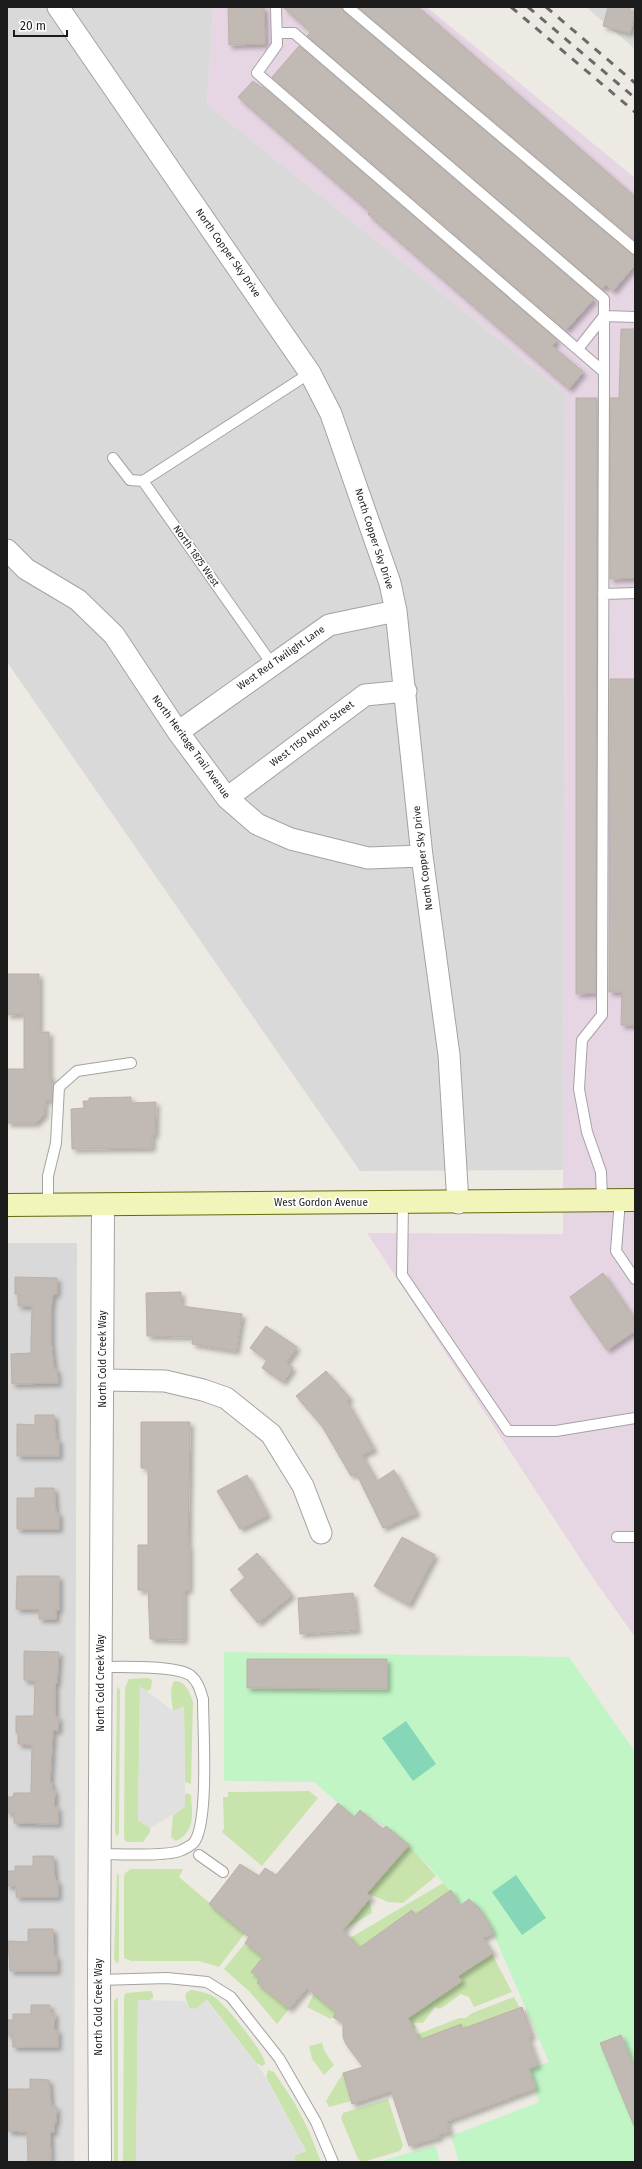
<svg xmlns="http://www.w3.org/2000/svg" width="642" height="2169" font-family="'Fira Sans',sans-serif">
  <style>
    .residential { fill: #dad9d9 }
    .industrial { fill: #e6d5e3 }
    .grass { fill: #c8e4ac }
    .park { fill: #c2f5c6 }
    .pitch { fill: #86d7b8 }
    .parking { fill: #e0e0e0 }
    .building { fill: #c1b9b3; stroke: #beb0a6; filter: url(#shadow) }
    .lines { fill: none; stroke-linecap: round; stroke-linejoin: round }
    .service-casing { stroke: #a3a3a3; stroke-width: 12 }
    .minor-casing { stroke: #a3a3a3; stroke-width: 23 }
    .tertiary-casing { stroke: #a3a3a3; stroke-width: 24 }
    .secondary-casing { stroke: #616b0c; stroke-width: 24 }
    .service { stroke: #fff; stroke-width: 10 }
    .minor { stroke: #fff; stroke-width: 21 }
    .tertiary { stroke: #fff; stroke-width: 22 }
    .secondary { stroke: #f2f5b9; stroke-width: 22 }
    .rail { stroke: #6a6a6a; stroke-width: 3; stroke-dasharray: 8 8; stroke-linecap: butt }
    .labels { text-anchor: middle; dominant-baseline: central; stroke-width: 3.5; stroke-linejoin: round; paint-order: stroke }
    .street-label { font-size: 10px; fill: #1c1c1c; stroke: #fff }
  </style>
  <defs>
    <filter id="shadow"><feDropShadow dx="3.5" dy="3.5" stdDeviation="2" flood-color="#0004"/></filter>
  </defs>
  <rect width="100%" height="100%" fill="#edeae3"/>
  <!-- residential -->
  <path class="residential" d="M7,7H213L207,104L565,393L563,1170L360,1171L7,662Z
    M586,7H635V49Z
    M7,1243H77L74,2162H7Z"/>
  <!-- industrial -->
  <path class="industrial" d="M213,7H427L635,178V1637L593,1578L367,1233L563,1234L565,393L207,104Z"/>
  <!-- grass -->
  <path class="grass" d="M148,1678L152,1680L151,1689L147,1691L140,1687L138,1820L150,1828V1832L143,1842H126L124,1838L125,1688L129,1679Z
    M174,1681C186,1681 190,1693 193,1702L191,1784L185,1782L184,1707L173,1711C172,1703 169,1688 174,1681Z
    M117,1686L120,1690L119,1833L117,1837L115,1832Z
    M309,1791L318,1798L262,1866L222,1832L224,1828L223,1797H228V1792Z
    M187,1793L191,1795C192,1814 196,1831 176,1841L171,1837L173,1815L185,1807V1794Z
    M409,1845L436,1876L403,1903L388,1902L367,1893Z
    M131,1869H183L179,1877L245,1933L219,1967L199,1961H131L124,1958V1877L125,1873Z
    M117,1872L119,1876V1960L117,1964L114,1959Z
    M443,1883L451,1890L415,1915L412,1910L359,1948L350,1938Z
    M369,1899L372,1913L343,1930Z
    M245,1943L263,1957L251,1972L260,1978L257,1983L289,2009L277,2024L250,1992L224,1969Z
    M492,1954L512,1992L474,2007L469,1997L461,1994L440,2009L435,2007L423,2023H414L416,2028L414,2029L408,2018L462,1982L458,1976Z
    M191,1990C200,1991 210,1993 217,1999C226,2006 267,2055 265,2064L262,2066L256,2063L207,2000L196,2009L189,2008L185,1996L187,1992Z
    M151,1991L153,1994V1998L150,2000L138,2001L136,2162H123L124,1996L126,1993Z
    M314,1993L336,2012L331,2019L307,2007Z
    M118,1997V2162H114V2001Z
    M514,1997L520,2008L462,2029L460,2024L419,2040L416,2035L459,2018H466L472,2013Z
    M322,2043L325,2052L334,2065L324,2075L312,2059L309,2046Z
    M268,2070L274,2072L294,2102L308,2129L321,2162H295L294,2156L306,2151L266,2077Z
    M343,2073L351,2101L329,2107L326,2101Z
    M388,2099L403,2145L400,2151L363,2162L358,2159L341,2118L343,2113Z"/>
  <!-- park -->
  <path class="park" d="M224,1652L569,1657L635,1752V2162H459L451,2136L539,2102L529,2069L549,2062L490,1926L479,1908L469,1899L460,1906C435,1867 399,1835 360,1810L354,1817L314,1782L224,1781Z
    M433,2146L436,2148L440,2162H378Z"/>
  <!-- pitch -->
  <path class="pitch" d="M406,1721L436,1764L413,1781L382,1738Z
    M516,1875L546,1918L522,1935L492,1892Z"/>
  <!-- parking -->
  <path class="parking" d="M140,1686L173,1711L184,1706L185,1807L150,1828L138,1820Z
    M138,2000L185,2001L189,2008L196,2009L206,2000L262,2071L306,2151L294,2156L295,2162H136Z"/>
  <!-- building -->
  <path class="building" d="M228,7H264L265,44L229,45Z
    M283,7H342L344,12L631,254L635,255V265L613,291L606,285L602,289L307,36L311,32Z
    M358,7H418L635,197V240Z
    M608,7H630L629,11L635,12L630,33L603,26Z
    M299,46L594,299L566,330L272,77Z
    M253,81L262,88L263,87L557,340L552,346L583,372L569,389L368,214L370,212L238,97Z
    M621,329H635V578L610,579V398H619Z
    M576,398H597L596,993L576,994Z
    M610,679H635V1025H621L622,992H609Z
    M7,974H39V1032H49V1077L51,1076L52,1089L51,1100H45L44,1115L36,1123H7V1069H24V1014L7,1015Z
    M131,1097V1103L156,1102L155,1135L152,1134V1148L72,1149L71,1109L84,1108L83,1101H89V1098Z
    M603,1273L635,1320V1331L607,1350L570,1297Z
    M15,1277L57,1278V1294H53L51,1309V1341L54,1369H57L58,1383L12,1384L11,1354L31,1353V1342L32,1306H18V1294H15Z
    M181,1292V1306L242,1314L236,1351L192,1344L193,1337L147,1336L146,1293Z
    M266,1326L297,1347L286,1363L293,1368L283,1382L262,1368L267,1360L250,1348Z
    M326,1371L350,1398L347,1401L374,1449L362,1455L377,1481L394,1470L417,1513L383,1528L356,1473L351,1476L322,1426L296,1396Z
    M35,1415H54L56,1439L59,1440V1456H17V1424L35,1425Z
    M141,1422H190L188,1545H189V1590H184V1640L150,1639L148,1590H138V1545H148V1468H141Z
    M247,1475L268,1515L240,1529L217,1491Z
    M35,1488H54L56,1513H59V1529H17V1498H35Z
    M402,1537L435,1555L409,1605L374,1586Z
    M257,1553L292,1595L258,1623L230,1590L245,1577L238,1569Z
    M17,1576H59V1610H56V1619H39V1609H16Z
    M353,1593L357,1630L300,1634L298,1598Z
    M24,1651L59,1652L57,1683H55V1717H59L58,1731L53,1730L50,1783H52V1790H55L54,1807H58V1824L14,1823V1813H7V1797H13L14,1793H31L32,1745L18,1744V1733H16V1716H34L35,1681L24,1680Z
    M247,1659H387V1689L247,1688Z
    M338,1803L354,1817L360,1810L383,1829L386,1826L409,1845L367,1893L371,1897L343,1930L359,1948L412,1910L415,1915L451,1890L460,1906L469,1899L479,1908L490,1926L493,1933L483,1938L493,1953L458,1976L462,1981L408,2018L419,2040L461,2024L462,2029L522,2007L532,2036L528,2037L538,2065L529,2069L536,2088L447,2121L450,2132L439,2134L440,2137L409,2146L391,2091L352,2104L343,2073L363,2067L346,2044L343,2037V2023L333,2017L336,2012L307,1988L289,2009L257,1983L260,1978L251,1972L263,1957L245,1943L249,1937L209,1904L240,1864L259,1876L265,1868L276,1875Z
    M33,1856H53L55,1881H58V1897H16V1886H7V1871H15V1866H33Z
    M28,1929H53L54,1956H57V1971H10L8,1941L28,1942Z
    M31,2005H50V2013H55L54,2030H58V2047H13L12,2035H7V2020H13V2014H31Z
    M621,2035L635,2070V2128L600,2043Z
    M30,2079L49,2080L51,2106L57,2107L56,2123H54V2132H50L51,2162H28L27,2132L8,2131V2089H30Z"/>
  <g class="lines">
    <!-- service casing -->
    <g class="service-casing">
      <path id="service" d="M276,7L277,45L257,73L604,372L602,1015L582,1040L579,1089L587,1132L601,1172L602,1200
        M348,7L635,249
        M277,33H294L604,299V372
        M578,349L604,316L635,317
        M113,458L130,480L143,481L272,664
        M143,481L310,373
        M603,594L635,593
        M620,1200L616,1251L635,1279
        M403,1203L402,1275L508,1431H556L635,1418
        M48,1205V1176L56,1143L59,1087L77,1071L131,1063
        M617,1537H635
        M101,1667C121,1667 174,1665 190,1675C198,1681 200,1690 203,1699C203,1730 209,1818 195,1841C193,1845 186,1848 182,1850C168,1857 119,1854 101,1854
        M199,1855L223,1872
        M99,1980L167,1978L207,1982L231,1997L279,2058L316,2122L333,2162"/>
    </g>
    <!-- minor casing -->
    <g class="minor-casing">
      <path id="minor" d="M58,7L310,373L331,414L390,583L396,611L422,856L449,1055L458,1203
        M7,550L26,569L78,600L114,635L178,732L227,798L257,824L291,839L368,858L422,856
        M178,732L329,625L396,611
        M227,798L365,695L406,691
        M103,1380L165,1381L203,1390L226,1398L271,1434L303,1486L321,1533"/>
    </g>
    <!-- tertiary casing -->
    <g class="tertiary-casing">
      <path id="tertiary" d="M100,2162L99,1980L103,1205"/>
    </g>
    <!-- secondary casing -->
    <g class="secondary-casing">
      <path id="secondary" d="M7,1205L635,1200"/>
    </g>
    <!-- service -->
    <use href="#service" class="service"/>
    <!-- minor -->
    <use href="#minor" class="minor"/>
    <!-- tertiary -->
    <use href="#tertiary" class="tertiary"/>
    <!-- secondary -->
    <use href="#secondary" class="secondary"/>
    <!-- rail -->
    <path class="rail" d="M511,7L635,112
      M528,7L635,98
      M546,7L635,83"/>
  </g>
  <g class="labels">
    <!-- street labels -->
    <g class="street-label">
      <text transform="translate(228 253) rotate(55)">North Copper Sky Drive</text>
      <text transform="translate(374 539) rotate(72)">North Copper Sky Drive</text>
      <text transform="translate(196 556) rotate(55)">North 1875 West</text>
      <text transform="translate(281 658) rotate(-35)">West Red Twilight Lane</text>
      <text transform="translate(312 734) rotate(-37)">West 1150 North Street</text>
      <text transform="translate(191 747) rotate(54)">North Heritage Trail Avenue</text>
      <text transform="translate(423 858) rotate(-97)">North Copper Sky Drive</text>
      <text x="321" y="1203">West Gordon Avenue</text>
      <text transform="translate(103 1359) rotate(-90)">North Cold Creek Way</text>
      <text transform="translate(101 1683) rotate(-90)">North Cold Creek Way</text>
      <text transform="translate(99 2007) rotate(-90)">North Cold Creek Way</text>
    </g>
  </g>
  <!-- border -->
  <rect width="642" height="2169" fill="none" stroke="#1c1c1c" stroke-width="16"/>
  <!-- scale -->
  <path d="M14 30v6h53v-6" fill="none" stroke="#1c1c1c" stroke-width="2"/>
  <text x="20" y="30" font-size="12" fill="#1c1c1c" stroke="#ffffff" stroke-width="3" paint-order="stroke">20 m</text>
</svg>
